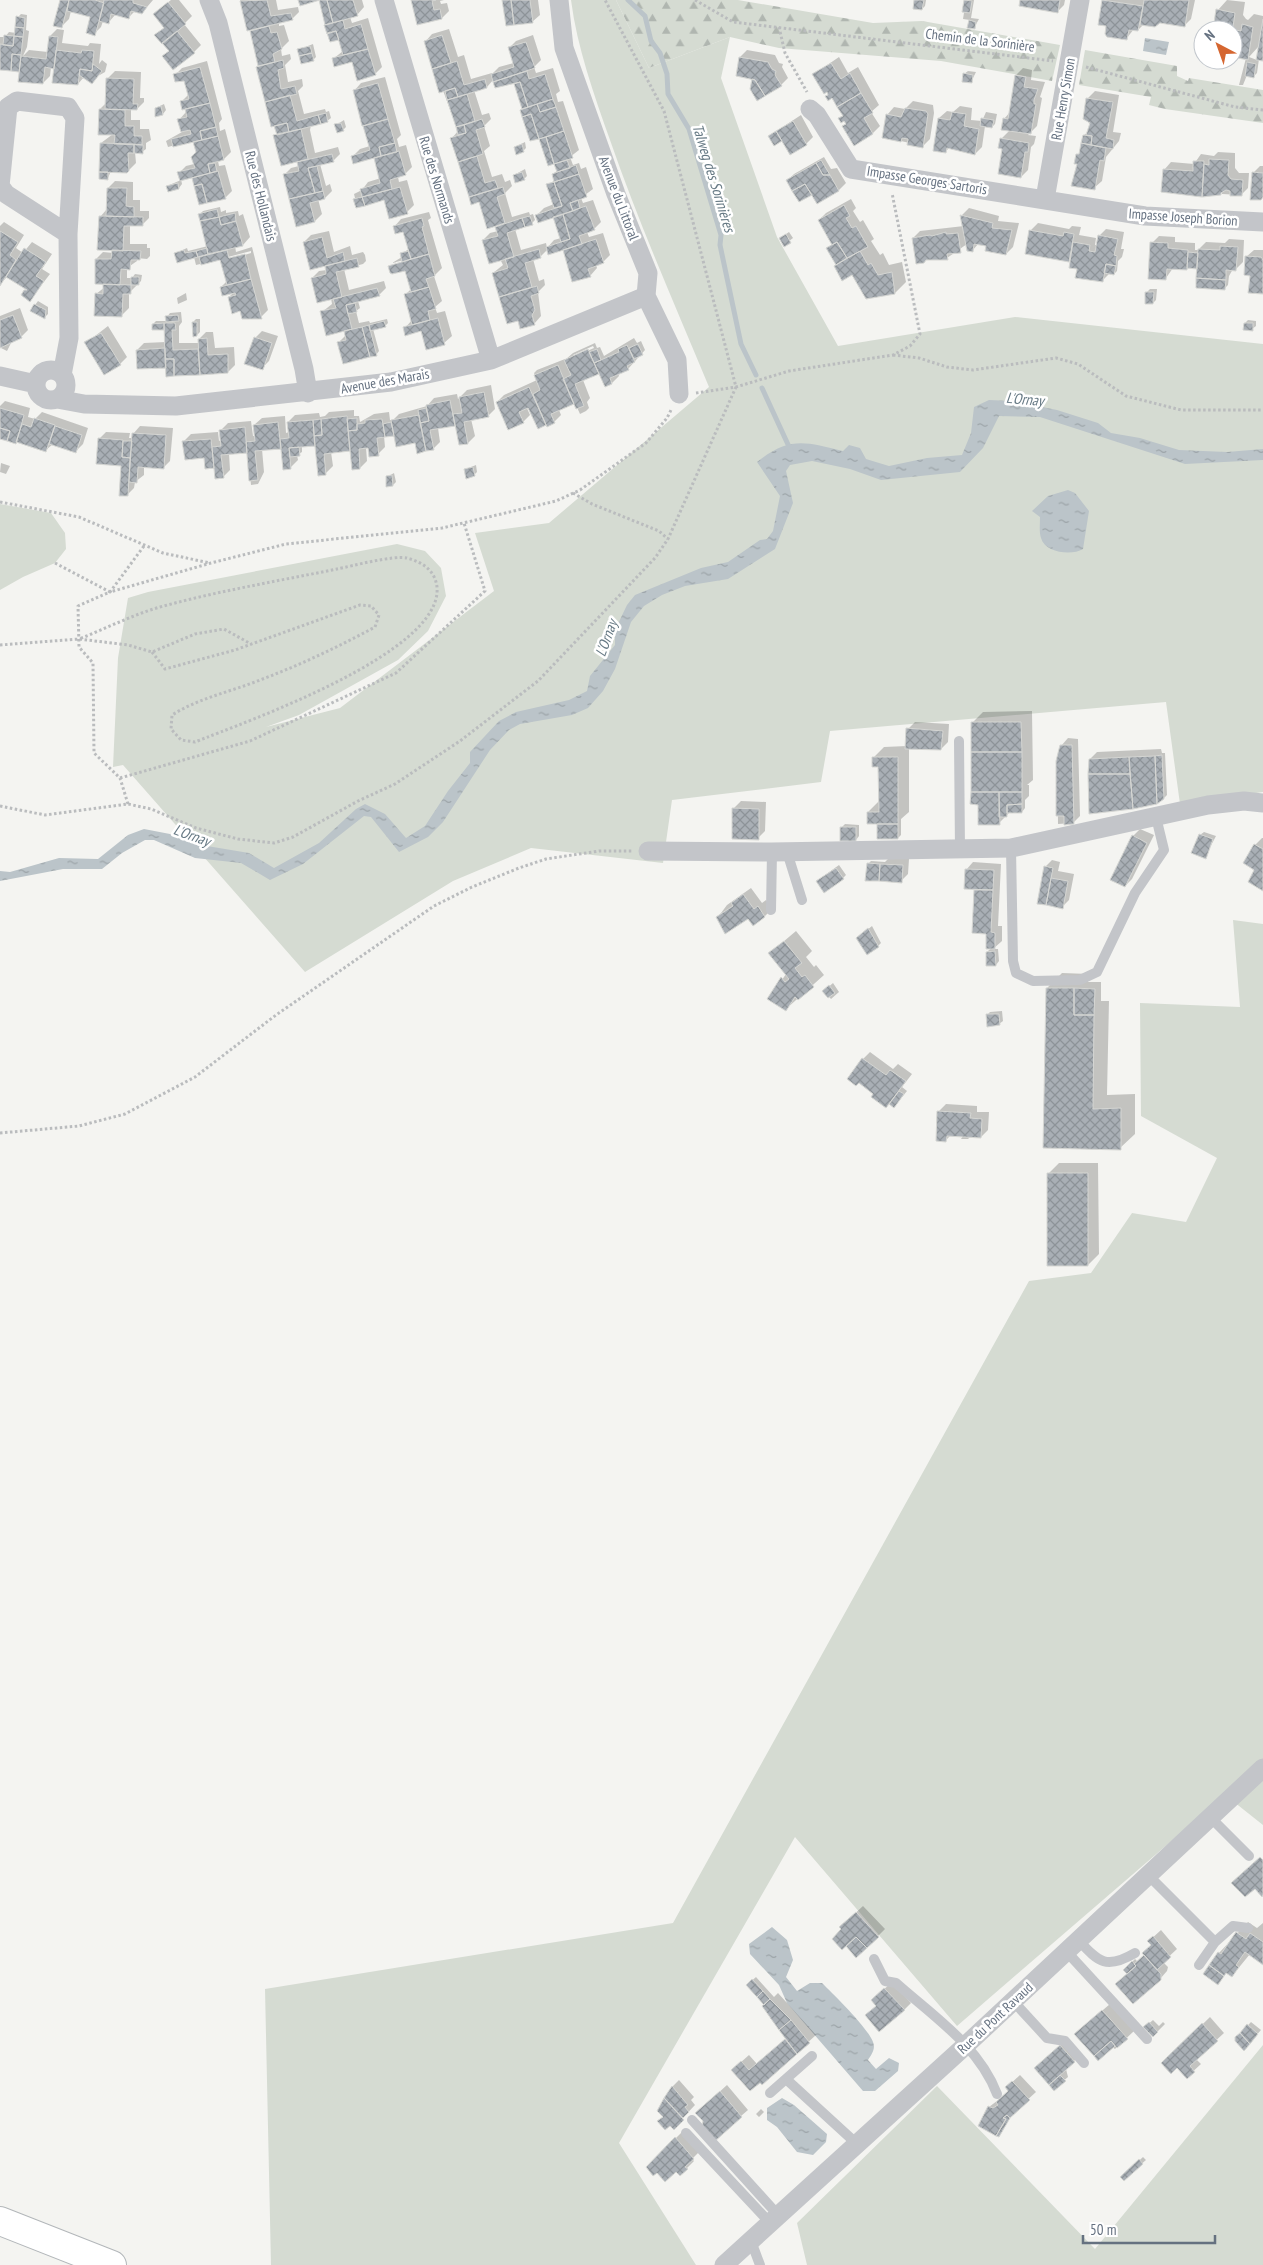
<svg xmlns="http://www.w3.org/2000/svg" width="1263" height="2265" font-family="'PT Sans Narrow',sans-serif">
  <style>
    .grass { fill: #d5dbd2 }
    .forest { fill: url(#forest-firs) }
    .water { fill: url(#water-ripples) }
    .shadow { fill: #0003; fill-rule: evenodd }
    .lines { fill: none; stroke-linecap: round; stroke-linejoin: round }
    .stream { stroke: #bbc4c9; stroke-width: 5 }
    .building { fill: url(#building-cross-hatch); stroke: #d5d6d3 }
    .primary-casing { stroke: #b3b7ba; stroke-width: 30 }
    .path { stroke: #babcbe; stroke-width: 3; stroke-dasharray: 2.5 2.5; stroke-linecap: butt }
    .service { stroke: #c3c5c9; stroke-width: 10 }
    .minor { stroke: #c3c5c9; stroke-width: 19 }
    .primary { stroke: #fff; stroke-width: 28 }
    .labels { text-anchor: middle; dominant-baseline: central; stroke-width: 5; stroke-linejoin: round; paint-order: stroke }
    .street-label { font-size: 14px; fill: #657180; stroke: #fff }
    .water-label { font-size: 15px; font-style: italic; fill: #667984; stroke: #fff }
  </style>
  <defs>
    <pattern id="forest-firs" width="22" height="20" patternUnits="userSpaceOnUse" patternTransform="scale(1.25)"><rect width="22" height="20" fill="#d5dbd2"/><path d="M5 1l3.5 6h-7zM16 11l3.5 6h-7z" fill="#b0b6b0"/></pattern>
    <pattern id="water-ripples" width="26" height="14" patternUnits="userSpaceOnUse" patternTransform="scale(1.25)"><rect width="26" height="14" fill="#bbc4c9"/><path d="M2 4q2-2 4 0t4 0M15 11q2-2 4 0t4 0" fill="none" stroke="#9ca4a8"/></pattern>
    <pattern id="building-cross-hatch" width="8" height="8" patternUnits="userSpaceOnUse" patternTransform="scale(1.25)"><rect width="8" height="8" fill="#a9afb5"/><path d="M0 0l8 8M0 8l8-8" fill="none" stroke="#8d9398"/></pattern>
  </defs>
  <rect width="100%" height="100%" fill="#f4f4f1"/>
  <!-- grass -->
  <path class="grass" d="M571,0H616L649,68L730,37L721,78L777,237L838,346L1015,317L1263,344V792L1180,804L1166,702L830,731L821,782L672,800L663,863L531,848L453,881L305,972L123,765L113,767L118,658L128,598L148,592L397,544L425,551L441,568L446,596L428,631L398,660L299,715L266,727L340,708L494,591L475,533L549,523L709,387C675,305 639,224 610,140C594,95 577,47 571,0Z
    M0,504L51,513L65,533L66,549L55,563L23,577L0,590Z
    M1233,920L1263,924V1762L957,2026L795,1837L619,2143L696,2265H271L265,1989L673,1923L1029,1281L1091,1273L1132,1213L1186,1222L1217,1158L1141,1116L1140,1003L1240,1007Z
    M1263,1780V1825L1234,1802Z
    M1263,2045V2265H807L797,2223L937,2086L1095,2249Z"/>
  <!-- forest -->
  <path class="forest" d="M616,0H738L873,23L922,21L1060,45L1052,81L941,61L779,48L730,37L649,68Z
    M1085,50L1177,66V76L1188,81L1189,78L1263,90V123L1165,109L1149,105L1151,97L1079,85Z"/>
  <!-- water -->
  <path class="water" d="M1145,38L1169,42L1166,55L1143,51Z
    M989,400L1012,401L1057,410L1098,423L1111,433L1140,438L1179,450L1227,452L1263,449V460L1185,464L1040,417L999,416L983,448L960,472L881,480L850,469L812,461L790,465L786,471L793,503L775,549L728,579L685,586L662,595L644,606L631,622L615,669L603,691L588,708L572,715L520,724L509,730L490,750L443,822L428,837L399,852L371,817L364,816L303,864L270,880L241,863L195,858L154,840H145L122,853L102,869H63L0,881V871L10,872L59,858L98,859L128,835L144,829L170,834L201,845L249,853L274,868L319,843L356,809L365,804L385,814L406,838L425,826L448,791L470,763V752L499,721L516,712L569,700L587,691L590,676L615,645V630L627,605L635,595L701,568L728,562L760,540L767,539L773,531L780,496L757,462C790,436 805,442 843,451L849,445L860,448L866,459L889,466L927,458L962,455L971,433L974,407Z
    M1068,490L1075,493L1089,511L1083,549C1072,556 1045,553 1041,538C1039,532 1040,524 1040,517L1032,511L1048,496Z
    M772,1927L787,1940L793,1960L786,1977L797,1991L810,1983H822C834,1995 868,2028 873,2042C876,2049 871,2055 868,2060L876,2069L889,2058L899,2063L898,2071L875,2091H863L787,2003L779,1985L750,1954L749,1944Z
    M782,2098L794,2105L827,2134L826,2142L813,2155L797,2152L777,2127L767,2120V2108Z"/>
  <!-- shadow -->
  <path class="shadow" d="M61,0H153L142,13L135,11L128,18L116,14L108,23L103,21L101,27L94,34L92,16L71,11L69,19L62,26Z
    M171,0H179L192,16L184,24L201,45L194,52L170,50L156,35L165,27L162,7Z
    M240,0H276L278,10L298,7L299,12L292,19L279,22V26L284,25L289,41L281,49L282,56L290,54L291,59L285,65L288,82L302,79L303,86L298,91L304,114L325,109L326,112L329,111L331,118L327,121L311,125L310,130L315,153L338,147L340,154L333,161L320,164L326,186L330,184L332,191L325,198L318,199L322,214L315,221L284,175L291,168L299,166L298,161L275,136L277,133L275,124L272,125L251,30H248Z
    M320,0H362L364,7L357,15L350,17L352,23L368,18L382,67L375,74L353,61L333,59L343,51L339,39Z
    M412,0H444L440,1L441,4L447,3L449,11L442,18Z
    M503,0H538L540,15L532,22Z
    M916,0H926L925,6L922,9Z
    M966,0H974L971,18L979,19L974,28L968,27L970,20L963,19Z
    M1021,0H1065L1064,5L1057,12Z
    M1103,0H1195L1191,19L1184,26L1160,21L1144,24L1138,30L1134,29L1126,39L1108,24L1099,23Z
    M1227,0L1245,2L1243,15L1246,19L1248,20L1254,14L1263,16V60L1259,59L1257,73L1254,76L1247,75L1243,85H1239L1246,58L1233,56V30H1214L1218,10ZM1259,46L1257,60L1249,57Z
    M21,14L27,15L26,30L29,31L27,47L23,56L29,50L48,52L50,36L57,29L64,30L62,43L88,46L90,43L101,44L99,64L102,60L107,64L105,72L98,76L92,83L84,77L78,84L51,67L50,76L43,83L20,69L18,71L0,68V37H5L9,32L16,33L18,17Z
    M449,29L458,57L464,55L471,79L492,73V74L499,67L514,63L509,48L516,41L533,35L541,60L534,67L536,73L553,68L560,91L556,94L558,102L563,101L579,150L570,157L573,165L579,163L581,169L586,167L593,189L581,198L583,203L593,200L601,222L594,229L587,232L589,237L603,233L610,255L603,262L596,265L597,268L590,276L564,248L548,249L540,257L533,259L539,281L544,279L545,285L538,292L541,316L534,324L519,320L508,322L493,273L503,265L501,261L505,258L483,240L490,233L498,231L480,201L472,203L452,138L458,131L425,42L432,34ZM494,79L496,87L519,81L515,84L523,108L521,110L540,137L549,164L555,162L558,170L553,174L555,180L548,185L554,204L544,208L537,215L554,216L561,238L554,240L547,248L546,243L521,250L515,229L532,223L535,220L533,214L530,215L529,212L512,217L505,193L512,186L510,180L505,182L502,174L492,177L484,151L490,146L484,126L491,119L489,113L482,115L474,90L487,87ZM472,130L458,137V134Z
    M313,44L316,57L313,60L298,50Z
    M747,50L775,55L779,63L783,64L782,67L788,78L781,85L737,75L740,57Z
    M839,57L848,73L858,67L879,105L871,112L880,126L873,133L840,119L843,115L833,97L827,96L829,94L814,74Z
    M207,61L222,119L219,123L220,131L225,129L231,152L224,159L218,161L219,166L225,165L232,191L225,198L200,204L193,176L181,179L182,184L179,188L168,190L167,186L181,180L179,173L186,166L194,164L197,153L194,140L168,147L166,141L182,132L179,120L186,112L182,101L189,94L185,79L175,75L182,68Z
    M1023,68L1032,70L1031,80L1045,82L1040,97L1042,98L1037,126L1028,135L1036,136L1034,144L1031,147L1028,170L1021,177L1003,148L1001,139L1010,130L1004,119L1010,112L1016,75Z
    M115,71L141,72L140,98H144V102L137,109H131V120H140V129H149L151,140L146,143V149L142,152H135L136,163L127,172L111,171L108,178L101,143L113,134L100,109L107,102L108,78Z
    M968,71L976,72L971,82L964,74Z
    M385,77L401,135L397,139L399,147L406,145L412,167L405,174L398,177L399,182L407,180L414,205L407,212L384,199L357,206L354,194L362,190L368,182L381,178L375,157L353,156L360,149L370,146L354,91L361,83Z
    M1095,91L1119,95L1113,132L1121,133L1119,141L1106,157L1102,181L1094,188L1078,163V155L1081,151L1084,135L1088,132L1091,124L1089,126L1088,98Z
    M913,101L933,105L934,113L930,139L923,146L883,137L887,115L894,107L905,109Z
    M164,104L166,110L163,114L156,108Z
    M960,106L972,108L971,120L982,121L986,112L997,114L995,124L992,127L985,126L982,147L975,154L950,147L945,152L939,118L947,111L953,112Z
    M801,115L813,137L806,144L769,136Z
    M344,120L346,127L343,130L336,125Z
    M525,142L526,148L523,151L515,147Z
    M1218,152L1235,153V168L1239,173H1249L1248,188L1241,195L1222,194V192L1211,196L1192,195L1164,170L1171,162L1194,164L1201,154L1214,156Z
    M824,157L831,169L837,168L846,183L839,190L817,202L812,193L787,181L794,174Z
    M1260,166H1263V198L1253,173Z
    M525,169L527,176L524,179L514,175Z
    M115,181L133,182V200H140V211H149V218L142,225H130V244H147V248H150V256L147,259L137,258V261L127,268V278H132L135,274L142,275L141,281L129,293V308L122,315L96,294L105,287L96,259L103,252L113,253L100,217L107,209L108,188Z
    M851,199L856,208L853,211L860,222L863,220L874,239L871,241L880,255L883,253L889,265L902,262L906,282L895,293L837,265L831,245L833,244L819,220L826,213Z
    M220,207L221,212L226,210V213L238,211L239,216L243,214L250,237L243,245L235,246L236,252L252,247L268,310L261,317L241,310L229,297L235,291L221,287L227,281L221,259L196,265L194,257L176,253L187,248L188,251L208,246L200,214L203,211ZM251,251V253L228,260V257Z
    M969,208L999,216L998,221L1019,223L1013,247L1006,254L979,243L972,251L967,244L947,258L913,238L920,231L964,226L962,215Z
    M429,212L431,218L428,220L442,268L434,276L442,301L435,307L437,313L445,311L452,336L444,343L422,330L405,328L412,320L405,295L411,289L406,269L389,266L404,263V260L392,263L402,257L401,254L409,249L404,230L394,227L401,219Z
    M4,222L24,235L16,248L23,253L32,242L52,254L42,269L50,274L30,300L25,291L27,289L8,276L0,284V226Z
    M1038,223L1069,229L1072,226L1081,227L1079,235L1096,238L1095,245H1098L1099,236L1106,229L1124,232L1121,249H1124L1122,257L1118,261L1117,271L1114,274L1110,273L1102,281L1078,268L1071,261L1027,253L1031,230Z
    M329,231L334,252L350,246L352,255L363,252L365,255L366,261L363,264L344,269L349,290L384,281L386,288L379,295L358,301L360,308L356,311L359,323L369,321L370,323L387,319L388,323L385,326L373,329L379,351L376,355L339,342L346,335L345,330L322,312L332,304L331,298L312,278L319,271L327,270L325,265L304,242L311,235Z
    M789,232L793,238L784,245L780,238Z
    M1159,236L1175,237V242L1195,243V250H1198L1206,242L1225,243L1229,239L1244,240L1243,262L1236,269H1233L1229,276L1228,285L1225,288L1198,268H1173L1166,278L1152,243Z
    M1254,250H1263V293L1251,275L1246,257Z
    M1150,289H1157L1156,300L1153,303L1147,292Z
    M186,293L187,300L178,304L177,298Z
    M38,301L48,307V314L45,317L35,305Z
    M20,308L28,330L21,337L12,341L7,351L1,348L4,344L0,346V316Z
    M181,312L182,322L179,326V343H199V339L206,332H213L215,348L234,347L235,365L228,372L174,375L167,366L137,350L144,343L166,342L165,328L153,329V324L156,321H167V317L170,313Z
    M196,319H200V332L197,335L193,322Z
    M1248,320L1256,321V326L1252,329L1245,323Z
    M108,326L127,357L120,364L86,343Z
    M262,331L278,336L269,361L262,368L255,338Z
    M634,338L637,343L641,341L645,350L628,369L618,373L619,376L612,383L605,386L599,372L583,380L590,398L587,402L589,408L586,411L580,414L575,403L559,410L561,415L554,422L539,428L528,405L526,406L530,415L523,422L497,402L504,395L537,380L534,373L537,370L565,359V360L573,353L595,343L597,348L600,347L604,356ZM593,346L594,348L573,357V355Z
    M491,385L495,409L488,416L471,419L475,436L468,443L456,424L438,428L440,442L433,449L395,434L384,436L385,447L378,454L369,447H366L367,461L360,468L351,450L331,452L333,466L326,473L316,444L302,445V452L297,455L298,460L290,468L282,447L262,449L264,472L258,484L251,485L248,452L229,453L230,470L223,477L205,457L184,441L191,434L218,432L219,441L221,440V430L228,423L251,421L253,436H255L254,425L262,418L285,416L286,433L289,432L288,422L295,415L319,413L320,417L325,416L329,412L354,410V416H359L360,422L374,414L389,412L390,420H393L399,414L427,406L434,398L457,394L458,399L467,390Z
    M5,401L30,408L28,417L35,419L42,412L88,428L83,444L76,451L53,444L46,450L0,438V406Z
    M140,426L173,428L170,461L163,468L144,467V475L135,482L134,488L127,495L122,465L99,439L106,432L130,433L129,438H133V434Z
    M1,463L10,466L6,474L0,472Z
    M476,465L477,472L474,475L466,469Z
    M394,473L396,482L393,485L387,477Z
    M1032,711L1033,780L1027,785H1029V796L1025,800V808L1022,812H1010L999,823L972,723L983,712Z
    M915,722L949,724L948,742L941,749L909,748V812L901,819V835L898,838L878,824L868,812L879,801L880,766L873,758L884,747L907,746L908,729Z
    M1068,738L1078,739L1080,816L1073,823L1058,824L1057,761L1061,746Z
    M1161,749L1162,753H1165L1167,795L1164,798L1133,808L1090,812V759L1097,752Z
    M741,801L766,802L765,831L758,838L734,808Z
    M845,824L859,825V836L856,840L841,828Z
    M1140,829L1154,835L1132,879L1125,886L1133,836Z
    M1204,832L1216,836L1205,857L1200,835Z
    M1262,838H1263V889L1256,870L1245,863L1255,845Z
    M889,858L909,859L908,874L901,881L868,864L871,861L885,862Z
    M1052,860L1060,862L1058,871L1074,874L1069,900L1062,907L1045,867Z
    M973,862L1001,864L998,926H1002V941L993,949H998L999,961L996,965L987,952L992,947L987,933L973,932L976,889L966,870Z
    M839,865L846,875L843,878H821Z
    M751,888L762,903L766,900L772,909L765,916L753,924L748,917H718L727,905Z
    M872,926L881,943L878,946L861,935Z
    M796,931L812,951L806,957L814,967L816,965L824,975L786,1009L769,999L786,974L770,953Z
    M1062,973L1089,974L1088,982H1101V1001H1109L1107,1095L1135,1094V1134L1120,1148L1044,1147L1047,988Z
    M833,983L839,992L831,999L824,991Z
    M1002,1011L1003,1021L999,1024L987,1015L990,1012Z
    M870,1052L893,1069L898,1064L912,1074L902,1087L907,1091L894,1107L875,1093L863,1059Z
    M946,1104L977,1106V1112H989L988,1130L981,1137L971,1136L968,1139H961L963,1136L951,1135L946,1140L939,1111Z
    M1059,1163H1098L1099,1254L1088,1265L1048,1174Z
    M863,1906L885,1929L878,1936L852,1941L843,1929L848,1920Z
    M1248,1922L1257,1928L1263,1923V1963L1250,1954L1232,1976L1227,1972L1221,1980L1204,1974L1219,1953Z
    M1161,1930L1177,1949L1163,1962L1168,1967L1167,1971L1160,1979L1128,1974L1124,1970L1135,1959L1138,1962L1152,1945L1149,1941Z
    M756,1977L774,1997L778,1993L816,2035L762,2084L740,2063L749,2055L757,2064L787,2038L770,2018L772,2016L765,2005L747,1985Z
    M892,1982L911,2003L904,2010L877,2006L880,1993Z
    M1110,2004L1134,2031L1115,2049L1083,2027Z
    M1210,2017L1224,2033L1196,2059L1201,2064L1187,2077L1177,2067L1163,2063Z
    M1153,2020L1159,2026L1163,2022L1165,2024L1153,2036L1145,2027Z
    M1251,2022L1261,2030L1247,2046L1236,2038Z
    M1068,2039L1081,2054L1066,2069L1068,2077L1054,2089L1042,2061Z
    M1020,2075L1036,2092L1012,2114L998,2136L989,2107L1010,2091L1007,2087Z
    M679,2080L694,2097L691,2100L695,2105L680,2121L664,2116L659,2110L673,2086Z
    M727,2085L748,2110L741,2116L704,2106Z
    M761,2109L764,2112L759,2117L756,2114Z
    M683,2131L700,2151L692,2159L694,2161L687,2168L676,2170L657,2171L647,2167Z
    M1143,2157L1146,2160L1124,2179L1122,2177Z"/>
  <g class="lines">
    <!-- stream -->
    <path class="stream" d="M628,0L645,16L651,41L660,53L667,74L668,94L689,129L721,235L720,245L741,344L756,375
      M762,388L791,451"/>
  </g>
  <!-- building -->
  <path class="building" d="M60,0H69L62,28L53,26Z
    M69,0H95L104,3L95,36L86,33L90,17L67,11Z
    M104,0H133V3L147,7L142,14L131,11L129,19L111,14L109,24L99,21Z
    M267,0L271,16L291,13L293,20L247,31L240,1Z
    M298,0H320L300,6Z
    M319,0H327L333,23L325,25Z
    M327,0H353L358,16L333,23Z
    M411,0H436L432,1L434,10L440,9L442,19L417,25Z
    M502,0H511L514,25L506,26Z
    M511,0H530L533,23L514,25Z
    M914,0H924L922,10L913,9Z
    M964,0L972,1L970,13L962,12Z
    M1020,0H1060L1058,13L1019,6Z
    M1102,0L1143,6L1138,31L1129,30L1127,40L1107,37L1105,34L1106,26L1098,25Z
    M1144,0H1189L1185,27L1160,23L1155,27L1140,25Z
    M168,2L186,24L162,44L154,35L164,28L153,14Z
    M1216,9L1235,13L1233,27L1235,30L1241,31L1242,24L1253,27L1248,60L1233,57V30H1213Z
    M16,16L25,18L24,28L15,27Z
    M1263,19V61L1256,60Z
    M343,20L345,29L361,24L368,49L343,55L336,31L327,34L324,25Z
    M969,20L976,22L975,29L967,28Z
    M269,26L271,33L277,32L282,49L273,54L275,62L258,66L250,31Z
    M15,27L24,28L23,37L14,36Z
    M177,31L195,53L173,70L162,56L169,51L162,43Z
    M336,31L339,40L330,42L327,33Z
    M4,35L14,36L13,46L3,45Z
    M442,35L451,63L432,69L424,41Z
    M14,36L23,37L21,55L12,54L11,71L0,70V44L13,46Z
    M49,36L58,37L54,69L45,67L43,84L18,82L21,56L46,59Z
    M526,42L535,68L493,82L491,74L514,67L508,47Z
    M310,46L312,53L299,56L297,49Z
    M368,49L376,75L357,81L352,62L334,67L332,58Z
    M56,50L81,53L82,50L94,51L92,71L80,69L78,85L52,83Z
    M312,53L314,61L301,64L299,56Z
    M12,54L21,55L19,72L11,71Z
    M739,57L768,62L772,69L776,71L775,75L782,86L765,96L755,80L736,76Z
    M283,60L284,68L278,70L281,89L295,86L297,94L265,102L256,67Z
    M457,61L464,85L485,79L487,88L458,97L455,88L439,93L432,69Z
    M1247,62L1256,64L1254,78L1245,76Z
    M831,63L841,79L850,73L861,93L837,107L832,98L828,101L825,96L828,95L827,92L824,94L812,74Z
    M93,64L102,71L92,84L79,75L80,69L92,71Z
    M200,67L210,103L182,110L180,101L189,99L184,81L175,82L173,74Z
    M527,71L529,79L545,74L553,99L528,107L520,82L495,88L493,82Z
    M963,73L973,75L972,83L962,82Z
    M1015,75L1026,77L1024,87L1038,89L1034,100V104H1036L1031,134L1001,130L1003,118L1008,119Z
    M106,78L134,79L133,104H138L137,110L105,109Z
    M752,79L755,80L765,96L757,101L750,89Z
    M520,82L528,107L522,109L514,84Z
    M378,83L388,119L362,126L353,90Z
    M455,88L458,97L447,100L445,91Z
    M861,93L873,113L864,118L873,134L854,146L842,126L846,124L844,121L841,123L838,118L843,116L837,107Z
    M467,94L475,121L456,127L447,100Z
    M290,95L297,121L318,115L321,124L289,132L287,123L271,127L265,102Z
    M1086,98L1113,102L1106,138L1114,140L1113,149L1091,145L1092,136L1086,135L1090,123L1083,119Z
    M553,99L556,107L540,112L537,104Z
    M210,103L216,127L200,131L202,140L173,147L171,139L191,134L190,130L181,132L177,119L187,117L185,109Z
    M537,104L540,112L556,107L564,131L539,139L531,114L522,117L520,110Z
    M161,106L163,115L155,117V108Z
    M905,108L926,111L928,114L923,148L907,145L908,139L902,138L901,142L882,138L886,114L901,117Z
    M99,109L125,110V126H134V136H142V145L114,144L115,135H98Z
    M952,112L966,114L964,126L979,129L975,155L947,148L946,153L933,151L938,118L950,120Z
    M326,113L328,122L321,124L318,115Z
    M531,114L539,139L530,141L522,117Z
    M981,118L994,120L992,128L980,126Z
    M388,119L395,143L379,147L381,156L353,164L351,156L370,150L363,126Z
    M482,119L485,127L476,130L483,154L458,162L450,138L466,133L464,125Z
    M793,121L807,145L790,155L776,131Z
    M287,123L289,132L277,135L274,126Z
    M341,123L344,131L337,133L334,124Z
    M464,125L466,133L458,135L456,127Z
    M216,127L218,136L202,140L200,131Z
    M301,129L308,159L281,166L273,135Z
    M564,131L573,158L554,164L546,137Z
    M776,131L782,141L774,146L768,136Z
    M1083,135L1092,136L1091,145L1081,143Z
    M218,136L224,160L208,164L210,173L180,181L177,172L195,168L191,157L196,152L193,142Z
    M546,137L554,164L548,166L539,139Z
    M1000,138L1029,143L1028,152H1025L1021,178L998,174L1002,149L998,148Z
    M100,143L134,144V153H128L129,171L127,173L99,172Z
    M395,143L397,152L381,156L379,147Z
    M1081,143L1106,148L1104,161L1100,160L1095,190L1071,186L1077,164H1074L1076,154H1079Z
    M134,144L143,145V154L134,153Z
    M522,144L524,152L516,155L514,147Z
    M399,151L406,175L390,180L392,189L362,197L360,189L380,183L374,158Z
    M332,154L334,162L308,168L315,193L289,199L283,174L299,171L297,162Z
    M477,156L485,183L495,180L498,188L469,197L458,162Z
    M1209,159L1229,160L1228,175L1231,179L1243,180L1242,196H1230V191L1226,190L1221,193V195L1202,197L1204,164L1209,165Z
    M567,160L570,168L557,172L554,164Z
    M821,160L830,175H823L816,163Z
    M1193,161H1204L1202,197L1161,192L1163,169L1193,171Z
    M215,163L217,171L210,173L208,164Z
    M816,163L823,175H830L839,191L817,204L805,184L792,191L786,180Z
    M576,165L579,174L554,182L552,174Z
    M317,166L323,191L315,193L308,168Z
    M218,171L226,199L207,203L202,184L194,186L192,178Z
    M99,172H108V180L99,179Z
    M522,172L525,180L515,183L513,175Z
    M1252,172L1263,173V197L1261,200H1250Z
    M579,174L587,197L570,203L573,211L538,223L535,215L562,206L554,182Z
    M554,182L562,206L554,208L546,184Z
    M178,183L179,189L168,192L166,186Z
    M202,184L207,203L199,205L194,186Z
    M805,184L812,195L799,202L792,191Z
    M400,187L408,214L389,219L384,200L365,206L362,197Z
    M503,187L505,194L497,197L505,223L487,229L479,202L471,205L469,197Z
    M107,188H127L126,206L134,207V217L106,216Z
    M323,191L325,199L310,203L315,222L296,227L289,199Z
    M362,197L365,206L356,208L353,199Z
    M578,200L580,208L573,211L570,203Z
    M844,205L850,216L846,218L852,228L856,226L868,247L847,258L837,242L832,245L818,220Z
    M586,206L595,230L579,236L582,244L548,255L546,247L570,239L563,214Z
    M217,209L219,217L200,221L198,214Z
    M235,213L236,221L221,225L219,217Z
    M563,214L570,239L561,242L553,217Z
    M960,215L993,223L992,228L1012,230L1006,255L985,251L986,246L974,244L973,252L967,251Z
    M99,216L143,217V226H124L123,251L97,250Z
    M530,216L533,225L525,227L522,218Z
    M219,217L221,225L236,221L243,246L208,254L200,221Z
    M422,218L424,226L422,227L429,254L411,259L403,232L395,234L393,226Z
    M522,218L525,227L507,233L514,257L489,264L482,240L498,236L495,227Z
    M1029,230L1063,236L1064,232L1074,234L1069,262L1025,254Z
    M0,231L18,242L10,255L16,260L0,286Z
    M946,232V234L958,233L961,253L947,254L948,260H926L924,263L916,264L912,238L930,235L932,236Z
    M786,234L791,243L784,247L779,238Z
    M1098,235L1118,239L1114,255L1117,256L1116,266L1106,264L1103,282L1075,278L1077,269L1069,268L1073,242L1090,245L1089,251L1095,252Z
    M322,237L327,258L343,252L345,261L310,270L303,242Z
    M596,239L604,263L588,269L591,277L572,282L563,250Z
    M837,242L847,258L836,265L826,248Z
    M1150,242L1168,243V248L1188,250L1187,270L1167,269L1166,280L1148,279Z
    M1220,246L1238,247L1236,271L1226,270V280L1196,278L1198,249L1220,250Z
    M24,248L46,262L36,276L44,281L30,302L21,295L24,290H27L6,277Z
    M207,248L208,254L198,257L196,251Z
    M539,249L541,258L525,263L532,287L499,297L492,273L508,268L505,259Z
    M112,250L141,251L140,260H131L130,270L121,269L120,285L95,284V259H111Z
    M184,250L185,253L196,251L198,257L177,263L174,253Z
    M227,250L229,258L245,254L251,279L227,285L220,260L201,265L199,257Z
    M408,251L411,259L402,262L400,253Z
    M860,251L868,265L871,263L878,275L892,272L895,294L866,299L852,275L842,281L834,266Z
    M1188,252L1198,253L1197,269L1187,268Z
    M429,254L435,276L426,279L429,287L411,292L405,271L392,274L390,273L388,266Z
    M1245,256L1261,257L1263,260V294L1248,293L1250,276L1244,275Z
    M357,258L359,267L336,272L342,297L317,303L311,278L326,274L325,266Z
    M1106,264L1116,266L1114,275L1104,273Z
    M131,277H139V285H131Z
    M1196,278L1226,280L1225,290L1196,288Z
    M251,279L262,319H242L240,311L232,314L228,297L236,295L235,293L222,296L220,287Z
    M103,284L131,285V294H123L122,317L94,316L95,293L103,294Z
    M537,286L539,293L531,296L535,310L532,315L535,325L520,329L518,321L507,324L499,297Z
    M429,287L436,309L428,311L430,320L412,325L404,294Z
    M377,288L380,296L346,305L352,329L326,336L320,311L336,308L333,299Z
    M1145,292H1154L1153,304H1145Z
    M355,303L357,312L348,314L346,305Z
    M34,304L46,310L45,319L30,311Z
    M13,315L22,338L0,348V320Z
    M178,315L179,321L166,322L165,316Z
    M438,318L445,345L426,350L421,331L405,336L403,327Z
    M384,321L386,327L370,331L369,325Z
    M192,322H197V336L193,337Z
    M164,323V330H152V324Z
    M164,323H175L176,330H172L173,350L198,349L200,375L174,376V359H165Z
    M1244,323H1253V331L1243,330Z
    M369,325L377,356L370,357L362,327Z
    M362,327L370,357L343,364L337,342L346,340L344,331Z
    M101,333L121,365L104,375L84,342Z
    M254,337L272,343L263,370L244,364Z
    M207,338L208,355L228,354V373L200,375L198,339Z
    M638,344L643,355L634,359L629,348Z
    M627,345L635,362L627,366L629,370L610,378L612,384L605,387L594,363L619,352L618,349Z
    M165,348L166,368L137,369L136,350Z
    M588,349L599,374L575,384L584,406L576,409L563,379L571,375L564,360Z
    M597,349L601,360L594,363L589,352Z
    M165,359H174V376L166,377Z
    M558,365L574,404L551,414L555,423L547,427L533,394L540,390L534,375Z
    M529,387L546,425L538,429L528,408L519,412L524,423L508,430L496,402Z
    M484,392L489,417L464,422L468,444L459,445L453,414L462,413L459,397Z
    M450,400L455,426L430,430L434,450L426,451L420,423L429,421L426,405Z
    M0,408L24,415L16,444L7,441L10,431L0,428Z
    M426,408L429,421L420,423L418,410Z
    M419,415L426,451L417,454L415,443L396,447L391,420Z
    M347,416L350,451L324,454L326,475L318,476L314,436L322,435L321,419Z
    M34,418L55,425L46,452L16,442L22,424L31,427Z
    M357,418V430L348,431L347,419Z
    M321,419L322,435L314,436L313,420Z
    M382,419L385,437L377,438L379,456L369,457L368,448L359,449L360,469L352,470L348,431L357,430V424L365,423V420Z
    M313,420L315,446L289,448L291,469L283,470L280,439L289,438L287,422Z
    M278,422L281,449L255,451L258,480L249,481L246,442L255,441L253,425Z
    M391,422L394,436L385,437L383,424Z
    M55,426L82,435L76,453L49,444Z
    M245,427L247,453L221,455L224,478L215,479L212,447L221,446L219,430Z
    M0,428L10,431L7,441L0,439Z
    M132,433L166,435L164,469L138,467L137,483L129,482Z
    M98,438L123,440L122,457L130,458L128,496H119L121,466L96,464Z
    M211,439L214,468L205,469L204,458L185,460L182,441Z
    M123,441H132L130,458L122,457Z
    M299,447L300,456L290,457L289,448Z
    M473,467L475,476L466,479L464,469Z
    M392,475L393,486L386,487V476Z
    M971,722H1021L1022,752H971Z
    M906,728L943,731L941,750L905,749Z
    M1060,745H1072L1074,824L1064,825V816H1056V761Z
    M971,752H1022V792H971Z
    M1162,755L1164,799L1157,804L1155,756Z
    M1155,756L1157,804L1133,809L1129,757Z
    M872,757H898V824H867V812H879L878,767H872Z
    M1129,757L1130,774H1088L1089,759Z
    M1088,774H1130L1133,809L1089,814Z
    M971,792H999L1000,825H978V805L970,804Z
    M999,792H1022V804L1007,805V817H999Z
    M1022,804V813H1007V805Z
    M732,808L759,809V840L732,839Z
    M877,824H898V839H877Z
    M840,827H856V841H840Z
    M1199,834L1213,839L1206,859L1191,853Z
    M1132,835L1147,843L1125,887L1110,880Z
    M1254,844L1263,849V891L1248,882L1254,870L1243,863Z
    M867,863L880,864L879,881H865Z
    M880,864L903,865L902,883L879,881Z
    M1044,866L1053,868L1046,905L1037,904Z
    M836,868L844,879L824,893L816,881Z
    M965,869L994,870L993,890L964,889Z
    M1051,878L1068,881L1063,909L1046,905Z
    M974,890H993L991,932L995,933V949H986V934L972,933Z
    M743,894L754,909L758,906L765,917L753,926L748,919L725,934L716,917L733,906L731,903Z
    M868,928L879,947L867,955L856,938Z
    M784,941L802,963L795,968L802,977L805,975L814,987L798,1000L795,997L786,1011L767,999L781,977L785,982L789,979L768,953Z
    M995,951L996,966H986V952Z
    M829,985L835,993L828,998L822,991Z
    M1046,988H1074V1015H1094L1093,1109L1121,1108V1150L1043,1148Z
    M1074,988L1095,989L1094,1015H1074Z
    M986,1014H999L1000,1025L987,1027Z
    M862,1058L886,1075L890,1070L906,1081L886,1108L871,1097L873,1094L859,1083L856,1086L847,1079Z
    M899,1091L904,1094L894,1108L889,1104Z
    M937,1111L971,1113L970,1118L982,1119L981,1138L947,1136L946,1142L936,1141Z
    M1047,1173H1088V1266H1047Z
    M1260,1857L1263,1860V1895L1262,1897L1255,1889L1245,1897L1231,1883Z
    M856,1912L879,1937L867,1948L856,1937L842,1950L832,1939L841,1929L839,1927Z
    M1236,1932L1246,1939L1250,1933L1263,1942V1965L1245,1952L1236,1965L1239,1967L1232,1977L1226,1973L1224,1976L1209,1965L1218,1952L1221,1954Z
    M1153,1936L1171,1957L1157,1970L1142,1953L1151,1945L1147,1941Z
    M856,1937L867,1948L856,1958L846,1946Z
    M1144,1955L1161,1974V1980L1133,2004L1115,1984L1136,1966L1134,1964Z
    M1132,1961L1136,1966L1127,1974L1123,1970Z
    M1209,1965L1224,1976L1218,1985L1203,1974Z
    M752,1979L763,1991L757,1997L746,1985Z
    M884,1988L905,2010L879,2032L865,2015L876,2006L871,2000Z
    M763,1991L770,1999L764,2005L757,1997Z
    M770,1999L791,2020L779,2030L762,2006Z
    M1102,2010L1128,2039L1117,2048L1111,2041L1094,2056L1074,2034Z
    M791,2020L810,2043L797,2054L779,2030Z
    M1149,2022L1158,2032L1153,2037L1143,2027Z
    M1202,2023L1218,2041L1190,2066L1195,2072L1187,2079L1177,2068L1171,2074L1161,2063Z
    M1247,2024L1258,2034L1250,2044L1240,2033Z
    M1240,2033L1250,2044L1244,2051L1235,2041V2037Z
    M785,2039L797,2054L762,2085L760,2083L750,2091L731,2070L741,2061L749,2070Z
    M1111,2041L1115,2046L1098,2061L1094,2056Z
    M1060,2045L1075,2062L1049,2085L1034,2068Z
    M1060,2075L1066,2081L1054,2091L1049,2085Z
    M1012,2081L1030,2100L1010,2118L1007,2115L1003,2118L1006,2119L996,2136L978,2126L988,2106L993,2108L998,2105L996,2102L1008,2091L1005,2087Z
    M672,2086L688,2105L685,2107L689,2112L683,2118L664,2098Z
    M720,2091L742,2117L714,2142L702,2128L703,2121L695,2113Z
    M664,2098L684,2120L674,2130L670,2126L665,2130L657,2121L663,2117L657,2111Z
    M1007,2115L1010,2118L999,2137L996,2136L1006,2119L1003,2118Z
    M675,2137L694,2159L685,2167L688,2169L680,2176L676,2172L665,2182L657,2173L653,2176L646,2167Z
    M1139,2159L1143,2164L1124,2181L1120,2177Z"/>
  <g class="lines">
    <!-- primary casing -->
    <g class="primary-casing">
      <path id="primary" d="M0,2221L112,2265"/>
    </g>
    <!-- path -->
    <path class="path" d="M695,0L733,22L1053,61
      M779,27L785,53L807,92
      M1086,67L1235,107L1263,110
      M893,355L919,358L947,367L973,370L1056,358L1078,364L1126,396L1181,410H1263
      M696,393L736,387L789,371L893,355L910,346L920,334L892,193
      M573,493L592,504L659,531L668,539
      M0,502L79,517L163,553L210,563
      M55,563L110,592L211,563L286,544L442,528L556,501L580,490L646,443L667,418L672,408
      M0,645L79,639
      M152,652L165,669L235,650L360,605L371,606L379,615L375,627C338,647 300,665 260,680C230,692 199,698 172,715L171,729L181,740L195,742C245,722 443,653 437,587C435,570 422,562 407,558C394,555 352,566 337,569C278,581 218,591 160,607C132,615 105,629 79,639L128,645L152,652L195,634L224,629L251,644
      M120,778L250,741L396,673L485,591L464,523
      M128,804L120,778L94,753L93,663L79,647L78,606L110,592L144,546
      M0,806L45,815L128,804L151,809L196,828L238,839L274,843L293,837L358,801L395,784L460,741L538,681L655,558L668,539L736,387L664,111L605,0
      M0,1133L79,1126L125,1114L195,1077L276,1015L434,906L472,887L519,868L546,859L599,851H632"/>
    <!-- service -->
    <path class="service" d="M959,741L960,849
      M1011,848L1013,961L1016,973L1033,981L1080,980L1097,972L1135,893L1164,850L1156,817
      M787,852L802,900
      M771,910L772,852
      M1210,1817L1249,1856
      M1148,1875L1215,1942
      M1078,1940C1099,1962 1106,1970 1135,1953
      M1066,1951L1147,2039
      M874,1959L885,1981L896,1983C933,2016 979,2046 997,2094
      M1199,1965L1215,1942L1233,1926L1248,1928
      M1013,2001L1047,2038L1065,2041L1084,2063
      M786,2079L857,2144
      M770,2093L812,2056
      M692,2120L779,2216
      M686,2133L771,2224
      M751,2241L760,2265"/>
    <!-- minor -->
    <path class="minor" d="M209,0L218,23L304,369L308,393
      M384,0L491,360
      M559,0L564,48L616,194L648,273L646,296L677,360L679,394
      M810,109L817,115L851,169L1145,216L1263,222
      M1045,199L1080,0
      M36 385a15 15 0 1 1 30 0a15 15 0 1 1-30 0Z
      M62,375L69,338L68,234L75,118L68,107L17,101L8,107L0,186L6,194L68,234
      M0,376L36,384
      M57,399L84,404L176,406L391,382L491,360L646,296
      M648,851L772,852L1011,848L1208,805L1244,801L1263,803
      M724,2265L966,2045L1263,1768"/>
    <!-- primary -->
    <use href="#primary" class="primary"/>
  </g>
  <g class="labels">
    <!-- street labels -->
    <g class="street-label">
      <text transform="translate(980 40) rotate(7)">Chemin de la Sorinière</text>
      <text transform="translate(1063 99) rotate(-80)">Rue Henry Simon</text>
      <text transform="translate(437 180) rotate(73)">Rue des Normands</text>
      <text transform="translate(927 180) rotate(9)">Impasse Georges Sartoris</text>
      <text transform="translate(261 196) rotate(76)">Rue des Hollandais</text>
      <text transform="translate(619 198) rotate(69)">Avenue du Littoral</text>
      <text transform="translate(1183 217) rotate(4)">Impasse Joseph Borion</text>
      <text transform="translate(385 381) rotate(-10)">Avenue des Marais</text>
      <text transform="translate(995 2018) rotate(-43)">Rue du Pont Ravaud</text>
    </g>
    <!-- water labels -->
    <g class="water-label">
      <text transform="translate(714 178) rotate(73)">Talweg des Sorinières</text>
      <text transform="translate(1025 399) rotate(5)">L'Ornay</text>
      <text transform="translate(606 638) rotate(-70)">L'Ornay</text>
      <text transform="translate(192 835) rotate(20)">L'Ornay</text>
    </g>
  </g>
  <!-- north arrow -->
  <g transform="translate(1218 45) rotate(319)"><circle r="24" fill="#ffffff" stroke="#c1c6cc"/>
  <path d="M0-4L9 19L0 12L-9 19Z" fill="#d56630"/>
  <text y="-8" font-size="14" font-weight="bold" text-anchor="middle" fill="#657180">N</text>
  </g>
  <!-- scale -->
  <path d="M1083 2235v8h132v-8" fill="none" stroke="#657180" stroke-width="2.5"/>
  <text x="1090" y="2235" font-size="15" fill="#657180" stroke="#ffffff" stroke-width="4" paint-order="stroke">50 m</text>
</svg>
